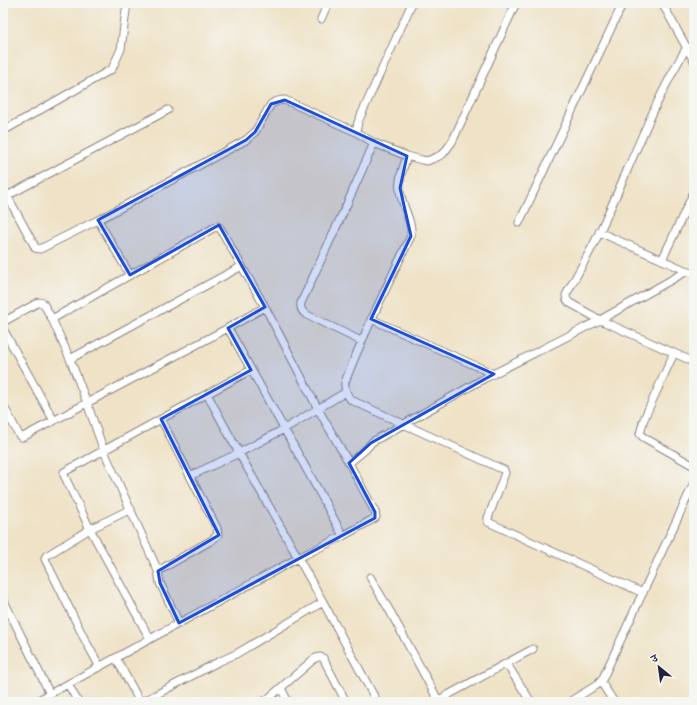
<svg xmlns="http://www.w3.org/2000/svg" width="697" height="705" font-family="'IM FELL Great Primer','Noto Serif Devanagari',serif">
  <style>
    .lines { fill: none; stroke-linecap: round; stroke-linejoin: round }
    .minor-casing { stroke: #888280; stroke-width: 9 }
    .minor { stroke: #fff; stroke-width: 7 }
    .marked { fill: #1d4ed8; fill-opacity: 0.2; stroke: #1d4ed8; stroke-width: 3; stroke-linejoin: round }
  </style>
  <rect width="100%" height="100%" fill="#f6f6f2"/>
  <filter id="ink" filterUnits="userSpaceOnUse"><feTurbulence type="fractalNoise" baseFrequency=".025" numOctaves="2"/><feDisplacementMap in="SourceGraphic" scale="8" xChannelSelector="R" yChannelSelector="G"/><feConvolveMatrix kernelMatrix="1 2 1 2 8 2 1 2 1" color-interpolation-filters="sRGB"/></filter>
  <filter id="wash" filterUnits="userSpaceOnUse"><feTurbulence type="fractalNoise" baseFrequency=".012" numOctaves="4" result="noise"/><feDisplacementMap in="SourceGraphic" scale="16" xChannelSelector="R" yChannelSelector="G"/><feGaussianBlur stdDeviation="0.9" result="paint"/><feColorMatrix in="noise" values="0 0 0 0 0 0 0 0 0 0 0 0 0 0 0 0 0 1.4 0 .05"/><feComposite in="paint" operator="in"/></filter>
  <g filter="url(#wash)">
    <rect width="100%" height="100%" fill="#efe2c6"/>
  </g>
  <g filter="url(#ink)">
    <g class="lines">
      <!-- minor casing -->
      <g class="minor-casing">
        <path id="minor" d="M662,3L694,61
          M321,19L328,3
          M687,47C652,105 629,170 600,231C590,253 577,274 566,295C566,299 567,301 570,303L600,320L694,362
          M3,131L112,69L121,49L127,3
          M356,132L358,122L412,3
          M407,156C404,167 398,178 400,190C401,205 413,221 411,236C388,284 364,332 345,382C344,389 346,394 351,400L504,470L505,473L488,518V522L643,593
          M3,188L34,245L35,248L40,249L98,220L246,140L255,132L271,104C276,101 280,100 285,100L356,132L374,143L407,156L422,160L427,161L437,157L443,154L452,142L516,3
          M7,196L168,110
          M98,220L130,275
          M519,223L623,3
          M599,232L694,274
          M662,260L694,192
          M371,319L494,374
          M3,322L39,302L43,303L52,319
          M228,328L322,497L343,536
          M3,329L54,421
          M361,341L307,315C302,312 300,309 301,303L347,204L374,143
          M674,353L644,419L640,434L643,437L694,466
          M70,359L242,266
          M207,394L239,453L323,602L377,702
          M3,405L19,435L21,437H23L228,328L265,307
          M161,419L190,476
          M349,463L365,450L372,442L404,424L485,378L600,320L687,271
          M131,509L90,529L64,475V472L251,370
          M158,571L212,540L218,535L217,528L190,476L239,453L284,429L346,392
          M370,577L391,613L438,700
          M3,599L50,694
          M116,658L140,702
          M506,663L531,702
          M100,667L85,640L45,559L46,556L90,529L150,639
          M601,682L614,702
          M68,684L78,702
          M281,688L288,702
          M35,702L298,558L343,536L375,518L376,517L375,512L349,463L318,409L265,307L220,228L217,226L52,319L70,359L87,403L104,451L158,571L160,583L179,623
          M142,702L218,662L236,654L323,602
          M263,702L269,698L314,659C317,657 320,656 323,658L346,702
          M435,702L533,649
          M569,702L597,685L602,680L694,483"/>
      </g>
      <!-- minor -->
      <use href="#minor" class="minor"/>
    </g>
  </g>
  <!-- marked area -->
  <path class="marked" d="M285,100L407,156L400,188L411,236L371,319L494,374L371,443L349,463L375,512V518L179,623L160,583L158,571L219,535L161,419L251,370L228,328L265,307L219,225L130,275L98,220L246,140L255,132L271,104Z"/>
  <!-- margin -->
  <rect width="697" height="705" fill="none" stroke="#f6f6f2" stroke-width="16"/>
  <!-- north arrow -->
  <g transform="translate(659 667) rotate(331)" stroke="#f6f6f2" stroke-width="3" paint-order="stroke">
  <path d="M0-3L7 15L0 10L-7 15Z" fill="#22223b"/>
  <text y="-6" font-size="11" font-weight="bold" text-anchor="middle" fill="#22223b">उ</text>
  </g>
</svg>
